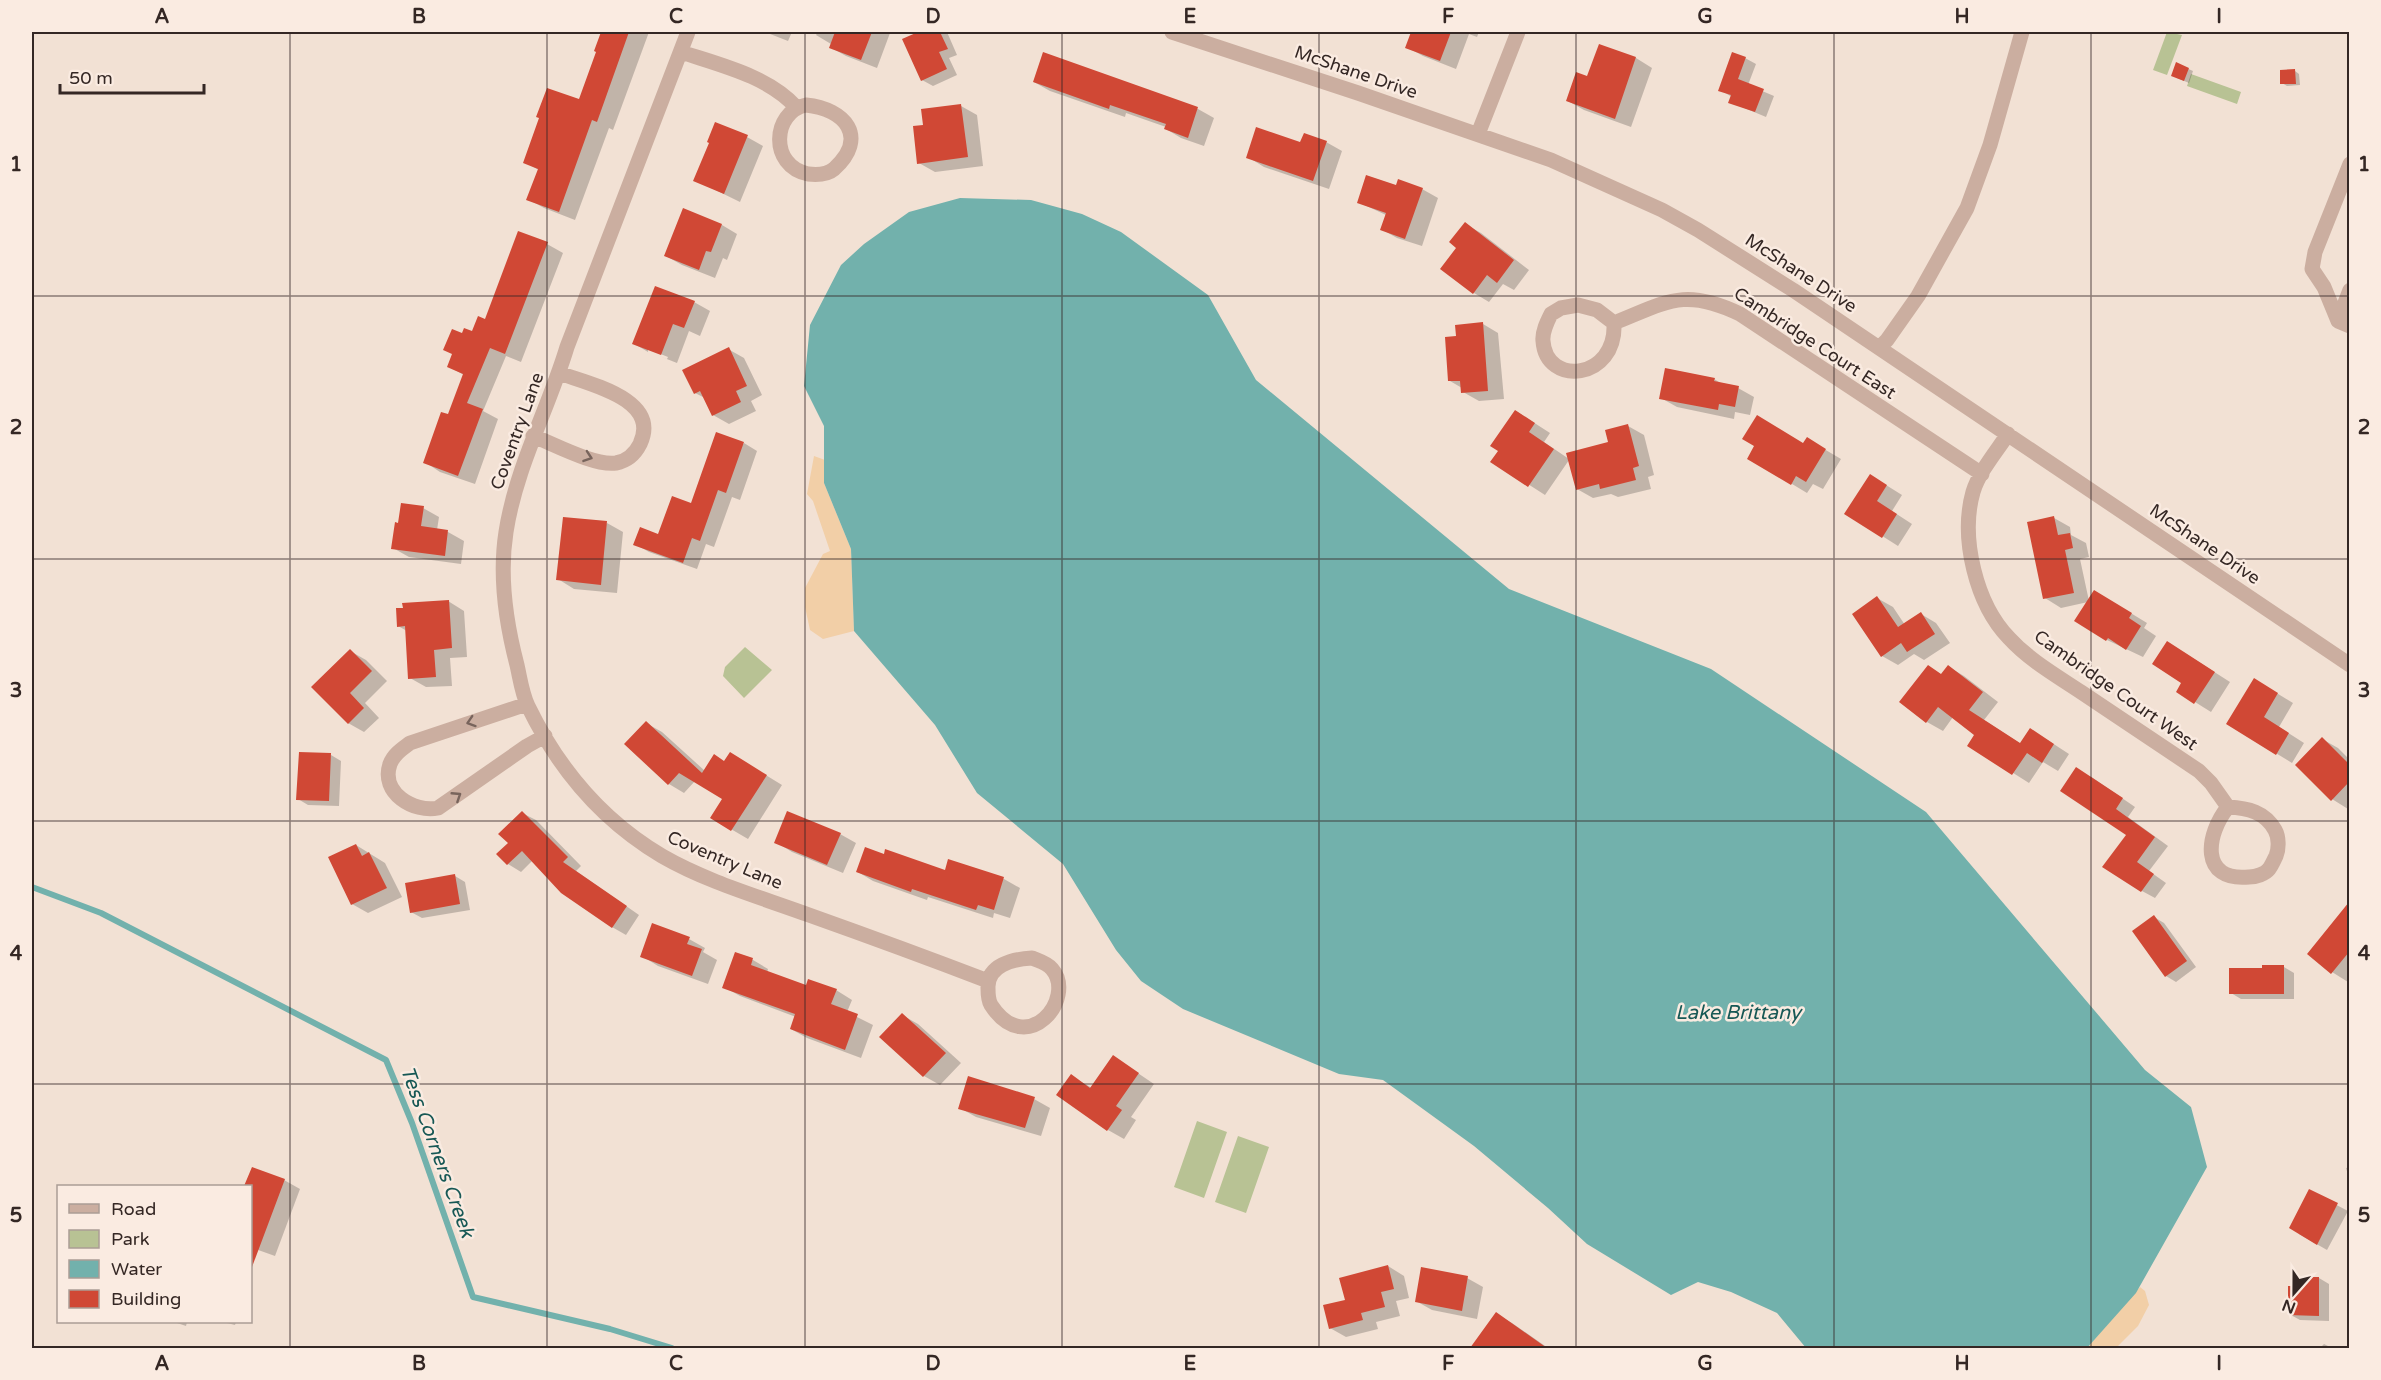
<svg xmlns="http://www.w3.org/2000/svg" width="2381" height="1380" font-family="'Varela Round',sans-serif">
  <style>
    .green { fill: #b8c294 }
    .sand { fill: #f2cfa7 }
    .water { fill: #72b1ac }
    .shadow { fill: #0003 }
    .lines { fill: none; stroke-linecap: round; stroke-linejoin: round }
    .stream { stroke: #72b1ac; stroke-width: 6 }
    .building { fill: #d04835 }
    .minor { stroke: #cbaea0; stroke-width: 15 }
    .oneway { stroke: #78645c }
    .grid { fill: none; stroke: #342724; stroke-width: 1.5; stroke-opacity: 0.55 }
    .labels { text-anchor: middle; dominant-baseline: central; stroke-width: 5; stroke-linejoin: round; paint-order: stroke }
    .street-label { font-size: 18px; fill: #342724; stroke: #faebe1 }
    .water-label { font-size: 20px; font-style: italic; fill: #175855; stroke: #faebe1 }
    .neatline { fill: none; stroke: #342724; stroke-width: 2 }
    .grid-label { font-size: 20px; text-anchor: middle; font-weight: bold; fill: #342724 }
  </style>
  <rect width="100%" height="100%" fill="#f2e1d4"/>
  <!-- green -->
  <path class="green" d="M2167,32L2182,35L2167,75L2153,70Z
    M2191,74L2241,92L2237,104L2187,86Z
    M745,647L772,670L744,698L723,676L725,667Z
    M1197,1121L1227,1132L1204,1198L1174,1187Z
    M1238,1136L1269,1147L1246,1213L1215,1202Z"/>
  <!-- sand -->
  <path class="sand" d="M814,456L825,460L824,483L851,549L854,631L823,639L810,630L805,607V588L823,554L830,551L813,501L807,494Z
    M2140,1287L2145,1291L2149,1305L2138,1326L2116,1348H2087Z"/>
  <!-- water -->
  <path class="water" d="M960,198L1031,200L1082,214L1121,232L1208,295L1256,380L1509,589L1711,669L1926,812L2145,1070L2191,1107L2207,1167L2136,1293L2087,1348H1806L1777,1313L1731,1292L1698,1282L1671,1295L1587,1244L1548,1208L1474,1146L1383,1080L1339,1074L1183,1009L1141,981L1116,950L1063,864L977,793L935,725L854,631L851,549L824,483V426L804,386L810,325L841,265L864,244L909,212Z"/>
  <!-- shadow -->
  <path class="shadow" d="M602,32H649L613,130L609,128L575,220L544,208L528,199L539,170L524,162L580,101L598,51L595,50Z
    M765,32H792L788,41Z
    M818,32H887L890,33L877,68L846,56L830,47L831,44L816,35Z
    M921,32H947L957,55L949,58L957,75L933,86L922,80L904,39Z
    M1413,32H1479L1477,37L1469,34L1456,69L1423,56L1407,47Z
    M1600,46L1636,58L1652,68L1631,127L1584,110L1568,101L1588,78Z
    M1044,53L1198,109L1214,118L1204,146L1181,138L1166,129V127L1126,113L1125,117L1050,91L1034,82Z
    M1745,58L1756,64L1748,85L1774,96L1766,117L1730,102L1732,97L1720,90Z
    M2177,64L2193,71L2189,83L2177,78Z
    M2295,71L2299,74L2300,85L2287,86L2282,83Z
    M961,106L977,115L983,166L935,172L919,163L924,126Z
    M747,137L763,146L740,202L695,180Z
    M1326,142L1342,151L1329,189L1264,167L1248,157L1301,144Z
    M1397,187L1422,189L1438,198L1422,246L1397,238L1381,229L1386,215L1358,202Z
    M684,210L722,225L737,234L727,260L723,258L715,278L682,265L666,256Z
    M1465,224L1481,233L1529,270L1514,290L1503,284L1489,302L1474,293L1458,248Z
    M547,244L563,253L521,362L506,356L483,411L498,419L475,484L440,472L425,462L449,416L464,375L448,366L462,335L473,333L486,321Z
    M694,302L710,311L700,336L689,331L677,363L649,352L667,359L668,357L648,349V352L633,343Z
    M1483,324L1498,333L1504,399L1479,401L1463,392L1462,388L1450,381L1457,337Z
    M728,349L744,358L762,395L751,401L756,411L729,424L713,415L705,398L695,393Z
    M1714,379L1724,385L1738,388L1754,397L1750,415L1735,412L1734,419L1677,407L1661,398Z
    M1516,411L1550,433L1544,442L1569,459L1610,443L1628,426L1644,435L1654,475L1648,477L1651,489L1618,497L1611,494L1593,498L1577,489L1569,460L1545,495L1492,461L1500,451Z
    M1807,439L1841,459L1823,489L1813,484L1807,493L1749,458L1804,445Z
    M744,443L757,451L740,500L732,497L714,547L706,544L697,569L649,552L635,544L659,536L692,505Z
    M1886,485L1902,495L1892,511L1912,524L1898,546L1846,513Z
    M423,508L439,517L437,530L448,532L464,541L461,564L409,557L393,548Z
    M2054,518L2070,527L2071,535L2086,543L2089,557L2080,559L2089,601H2111L2147,623L2144,628L2156,636L2143,657L2107,640L2088,602L2061,608L2045,598Z
    M607,523L623,532L617,593L574,589L558,579Z
    M1877,598L1893,607L1905,625L1921,614L1936,623L1950,643L1924,660L1914,654L1898,665L1882,656Z
    M448,601L464,611L467,657L450,658L452,686L426,687L410,678L407,631L398,626Z
    M350,651L366,660L387,681L365,703L379,718L364,732L348,723Z
    M2183,652L2230,682L2211,712L2195,702L2184,682Z
    M1929,667L1942,675L1949,667L1964,676L1998,702L1984,720L2021,744L2046,739L2069,754L2058,771L2043,762L2029,783L1969,745L1976,735L1953,717L1943,731L1927,722Z
    M2270,689L2293,703L2279,727L2304,743L2292,763L2228,724Z
    M646,723L662,732L705,771L725,762L746,763L782,785L748,839L712,818L724,799L695,781L684,793L669,784Z
    M2322,739L2338,748L2350,760L2348,809L2332,799Z
    M331,755L341,761L339,806L308,805L298,799Z
    M2090,776L2135,807L2128,817L2168,846L2149,871L2166,883L2155,898L2142,891L2128,834Z
    M522,813L536,820L581,866L576,871L639,915L626,935L612,927L533,860L521,872L508,864L510,843Z
    M840,834L856,843L843,873L792,852L776,842Z
    M356,845L385,863L402,897L368,913L352,904Z
    M949,861L1004,879L1020,888L1010,918L994,913L993,918L928,897L927,900L873,881L858,872H946Z
    M455,876L465,882L470,910L422,918L411,912Z
    M2350,904V980L2348,982L2332,972L2309,953Z
    M2154,917L2164,923L2196,967L2176,982L2166,976Z
    M689,939L705,948L703,952L717,960L708,984L658,966L642,956Z
    M736,954L753,960L768,969L767,973L807,987L836,990L852,1000L847,1012L873,1025L861,1058L807,1038L791,1029L796,1017L740,996L724,987Z
    M2284,967L2294,973V999H2241L2231,993Z
    M902,1015L918,1024L961,1063L940,1085L924,1076L882,1037Z
    M1114,1057L1154,1084L1131,1117L1136,1120L1124,1139L1108,1130L1071,1076L1092,1088Z
    M1034,1099L1050,1108L1041,1136L976,1117L960,1108Z
    M2350,1167V1181L2346,1168Z
    M252,1168L284,1180L300,1189L275,1256L250,1247V1186H246Z
    M2310,1191L2348,1211L2327,1250L2299,1234Z
    M1388,1266L1404,1276L1409,1298L1396,1301L1400,1316L1376,1322L1378,1329L1346,1337L1330,1328Z
    M1467,1278L1483,1287L1477,1319L1432,1310L1416,1301Z
    M2319,1278L2329,1284V1321L2300,1320L2289,1314L2297,1288Z
    M1496,1314L1512,1323L1548,1348H1482L1475,1344Z
    M174,1322H173H187L186,1326Z
    M223,1322H236L235,1325Z
    M2324,1344L2332,1348H2320Z"/>
  <g class="lines">
    <!-- stream -->
    <path class="stream" d="M32,887L101,913L386,1060L412,1123L473,1297L610,1329L672,1348"/>
  </g>
  <!-- building -->
  <path class="building" d="M601,32H629L597,122L592,120L559,212L526,200L538,169L523,163L539,118L536,117L547,88L579,99L596,52L594,51Z
    M835,32H872L861,60L829,48Z
    M918,32H940L948,49L939,52L947,69L921,81L902,39Z
    M1411,32H1451L1440,61L1405,48Z
    M1599,44L1636,57L1615,119L1566,101L1576,72L1587,76Z
    M1043,52L1198,107L1188,138L1164,129L1166,124L1110,105L1109,109L1033,82Z
    M1732,52L1746,57L1738,79L1764,89L1755,112L1728,103L1731,95L1718,91Z
    M2176,62L2189,68L2184,81L2171,76Z
    M2295,69L2296,84H2280V70Z
    M961,104L968,157L917,164L913,126L923,125L921,109Z
    M715,122L748,135L724,194L693,181L709,143L707,142Z
    M1256,127L1300,142L1304,133L1327,141L1313,181L1246,158Z
    M1366,175L1396,185L1398,179L1423,188L1405,239L1380,230L1386,213L1357,203Z
    M683,208L722,224L711,252L706,251L699,270L664,256Z
    M1465,222L1514,260L1497,283L1487,275L1473,294L1440,269L1456,248L1449,242Z
    M518,231L548,242L505,354L490,348L467,403L483,409L458,476L423,463L441,412L448,414L463,374L447,367L452,354L443,350L452,329L462,333L464,328L472,331L478,316L485,319Z
    M655,286L695,301L684,328L673,324L661,355L632,344Z
    M1483,322L1488,391L1461,393L1460,381H1448L1445,337L1456,336L1455,325Z
    M729,347L747,386L736,391L741,402L712,416L700,391L694,394L682,370Z
    M1665,368L1715,378L1714,381L1739,386L1735,407L1719,404L1718,410L1659,399Z
    M1515,410L1535,423L1529,432L1554,449L1528,487L1490,462L1498,451L1490,446Z
    M1757,415L1803,443L1807,437L1826,449L1806,482L1796,476L1791,485L1747,459L1754,446L1742,439Z
    M1628,424L1639,466L1633,468L1636,480L1600,489L1599,484L1576,490L1566,453L1608,442L1605,430Z
    M716,432L744,442L726,493L718,490L700,541L692,538L683,563L633,545L640,527L658,534L672,496L691,503Z
    M1870,474L1887,485L1877,501L1897,514L1882,538L1844,514Z
    M401,503L424,506L421,526L448,530L445,556L391,549L395,522L398,523Z
    M2054,516L2058,535L2070,533L2073,548L2065,550L2074,593L2043,599L2027,522Z
    M563,517L607,521L601,585L556,580Z
    M2094,590L2132,613L2129,618L2141,626L2126,650L2108,638L2106,641L2074,621Z
    M1877,596L1898,627L1921,612L1935,634L1907,652L1901,643L1881,657L1852,614Z
    M449,600L452,648L434,650L436,677L408,679L405,626L397,627L396,608H403L402,603Z
    M2167,641L2215,672L2194,704L2176,692L2181,683L2152,664Z
    M350,649L372,671L350,693L364,708L348,724L311,687Z
    M1928,665L1941,674L1948,665L1983,692L1969,710L2020,743L2030,728L2054,744L2042,763L2027,753L2012,775L1967,746L1974,735L1938,707L1926,723L1899,702Z
    M2254,678L2278,693L2264,717L2289,733L2276,755L2226,724Z
    M646,721L702,773L714,754L724,761L730,752L767,775L731,831L710,818L722,799L679,773L668,785L624,744Z
    M2322,737L2349,764V782L2331,801L2295,765Z
    M299,752L331,753L329,801L296,800Z
    M2076,767L2123,798L2116,809L2155,837L2137,862L2154,874L2141,892L2102,867L2126,835L2060,791Z
    M522,811L568,857L563,862L627,906L612,928L561,893L522,851L507,865L496,854L508,843L498,834Z
    M787,811L841,833L827,865L774,843Z
    M356,844L362,856L369,852L387,888L351,905L328,857Z
    M865,847L884,854L885,849L945,870L948,859L1004,877L994,910L978,905L976,910L912,889L911,892L856,872Z
    M455,874L460,904L410,913L405,883Z
    M2349,902V952L2331,974L2307,954Z
    M2154,915L2187,961L2165,977L2132,931Z
    M652,923L690,937L687,944L702,949L692,976L640,957Z
    M735,952L753,958L751,965L806,985L808,979L837,989L831,1004L858,1014L845,1050L790,1029L795,1014L722,988Z
    M2262,965H2284V994H2229V968H2262Z
    M902,1013L946,1053L923,1077L879,1037Z
    M1113,1055L1139,1073L1116,1106L1122,1110L1107,1131L1056,1095L1071,1074L1090,1088Z
    M968,1076L1035,1097L1025,1128L958,1109Z
    M252,1167L285,1179L252,1267H250V1186H244Z
    M2309,1189L2338,1203L2317,1245L2289,1228Z
    M1388,1265L1394,1289L1381,1292L1385,1307L1361,1313L1363,1320L1329,1329L1323,1305L1345,1300L1339,1278Z
    M1421,1267L1468,1276L1462,1311L1415,1302Z
    M2296,1277H2319V1316L2288,1315V1286H2296Z
    M1496,1312L1547,1348H1470Z"/>
  <g class="lines">
    <!-- minor -->
    <path class="minor" d="M688,32L567,347C548,410 516,467 506,532C499,576 506,623 517,665C520,678 522,694 528,706C558,768 603,821 662,856C707,882 760,897 809,915C868,936 928,958 988,981
      M1172,32L1358,93L1551,160L1662,210L1698,230L1793,290L2350,665
      M681,52C720,65 768,76 796,107
      M806,105C845,109 869,137 834,169C827,175 817,175 808,174C769,166 772,112 806,105Z
      M1478,134L1518,32
      M2350,290L2338,321L2350,326
      M1578,305L1597,310L1614,323C1617,380 1546,387 1543,341C1542,332 1547,322 1551,314L1561,308Z
      M2338,321L2324,287L2312,269L2315,252L2350,164
      M1614,323C1667,302 1684,287 1740,314L1982,474
      M1880,347L1887,340L1918,296L1967,208L1990,145L2022,32
      M2008,434C1996,452 1979,472 1973,492C1960,538 1976,604 2009,638C2029,660 2057,676 2081,692C2121,719 2160,745 2199,771L2211,783L2228,807
      M533,436C554,444 594,466 616,463C627,461 635,454 640,444C661,399 589,384 559,373
      M527,704L410,743C402,749 394,754 390,764C380,793 414,813 438,808L527,746L545,736
      M2228,807C2248,808 2265,812 2275,830C2279,837 2279,849 2276,856C2274,860 2272,865 2269,869C2265,874 2256,877 2249,877C2199,882 2206,834 2228,807Z
      M1032,958C1039,961 1047,963 1052,969C1077,998 1027,1060 991,1005C988,1000 988,994 988,988C987,965 1013,959 1032,958Z"/>
  </g>
  <!-- one-way arrows -->
  <defs><path id="oneway-chevron" d="M-2-3.5L2.5 0L-2 3.5" fill="none" stroke-width="1.6" stroke-linecap="round" stroke-linejoin="round" transform="scale(1.5)"/></defs>
  <g class="oneway">
    <use href="#oneway-chevron" transform="translate(588 457) rotate(19)"/>
    <use href="#oneway-chevron" transform="translate(471 722) rotate(162)"/>
    <use href="#oneway-chevron" transform="translate(457 796) rotate(-33)"/>
  </g>
  <!-- grid -->
  <path class="grid" d="M290,32V1348M547,32V1348M805,32V1348M1062,32V1348M1319,32V1348M1576,32V1348M1834,32V1348M2091,32V1348M32,296H2350M32,559H2350M32,821H2350M32,1084H2350"/>
  <g class="labels">
    <!-- street labels -->
    <g class="street-label">
      <text transform="translate(1356 72) rotate(19)">McShane Drive</text>
      <text transform="translate(1801 273) rotate(33)">McShane Drive</text>
      <text transform="translate(1815 343) rotate(33)">Cambridge Court East</text>
      <text transform="translate(517 431) rotate(-70)">Coventry Lane</text>
      <text transform="translate(2205 544) rotate(34)">McShane Drive</text>
      <text transform="translate(2116 690) rotate(35)">Cambridge Court West</text>
      <text transform="translate(725 860) rotate(23)">Coventry Lane</text>
    </g>
    <!-- water labels -->
    <g class="water-label">
      <text x="1738" y="1013">Lake Brittany</text>
      <text transform="translate(437 1152) rotate(70)">Tess Corners Creek</text>
    </g>
  </g>
  <!-- border -->
  <rect width="2381" height="1380" fill="none" stroke="#faebe1" stroke-width="66"/>
  <!-- legend -->
  <rect x="57" y="1185" width="195" height="138" fill="#faebe1" stroke="#ab9d95" stroke-width="1.5"/>
  <rect x="69" y="1204" width="30" height="9" fill="#cbaea0" stroke="#ab9d95" stroke-width="1.5"/>
  <text x="111" y="1215" font-size="18" fill="#342724">Road</text>
  <rect x="69" y="1230" width="30" height="18" fill="#b8c294" stroke="#ab9d95" stroke-width="1.5"/>
  <text x="111" y="1245" font-size="18" fill="#342724">Park</text>
  <rect x="69" y="1260" width="30" height="18" fill="#72b1ac" stroke="#ab9d95" stroke-width="1.5"/>
  <text x="111" y="1275" font-size="18" fill="#342724">Water</text>
  <rect x="69" y="1290" width="30" height="18" fill="#d04835" stroke="#ab9d95" stroke-width="1.5"/>
  <text x="111" y="1305" font-size="18" fill="#342724">Building</text>
  <!-- north arrow -->
  <g transform="translate(2294 1293) rotate(201)" stroke="#faebe1" stroke-width="4.5" paint-order="stroke">
  <path d="M0-4.5L10 22L0 15L-10 22Z" fill="#342724"/>
  <text y="-9" font-size="16" font-weight="bold" text-anchor="middle" fill="#342724">N</text>
  </g>
  <!-- scale -->
  <path d="M60 84v9h144v-9" fill="none" stroke="#342724" stroke-width="3"/>
  <text x="69" y="84" font-size="18" fill="#342724" stroke="#faebe1" stroke-width="4.5" paint-order="stroke">50 m</text>
  <rect x="33" y="33" width="2315" height="1314" class="neatline"/>
  <g class="grid-label">
    <text x="162" y="23">A</text>
    <text x="419" y="23">B</text>
    <text x="676" y="23">C</text>
    <text x="933" y="23">D</text>
    <text x="1190" y="23">E</text>
    <text x="1448" y="23">F</text>
    <text x="1705" y="23">G</text>
    <text x="1962" y="23">H</text>
    <text x="2219" y="23">I</text>
    <text x="16" y="171">1</text>
    <text x="2364" y="171">1</text>
    <text x="16" y="434">2</text>
    <text x="2364" y="434">2</text>
    <text x="16" y="697">3</text>
    <text x="2364" y="697">3</text>
    <text x="16" y="960">4</text>
    <text x="2364" y="960">4</text>
    <text x="16" y="1222">5</text>
    <text x="2364" y="1222">5</text>
    <text x="162" y="1370">A</text>
    <text x="419" y="1370">B</text>
    <text x="676" y="1370">C</text>
    <text x="933" y="1370">D</text>
    <text x="1190" y="1370">E</text>
    <text x="1448" y="1370">F</text>
    <text x="1705" y="1370">G</text>
    <text x="1962" y="1370">H</text>
    <text x="2219" y="1370">I</text>
  </g>
</svg>
